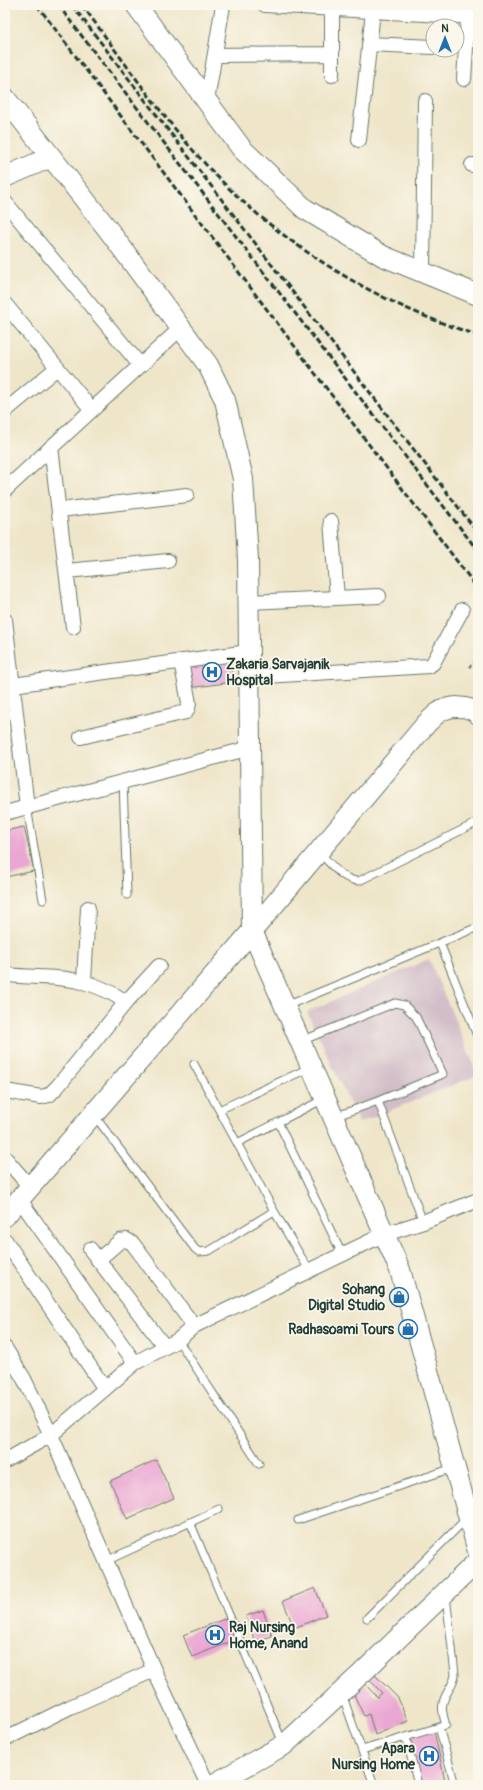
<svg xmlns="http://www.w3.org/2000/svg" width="483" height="1790" font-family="Pangolin,sans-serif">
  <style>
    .industrial { fill: #d2bdc8 }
    .building { fill: #eba7d3 }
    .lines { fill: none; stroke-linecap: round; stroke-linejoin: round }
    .lane-casing { stroke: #687868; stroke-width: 9 }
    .street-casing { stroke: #687868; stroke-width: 16 }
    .secondary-casing { stroke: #687868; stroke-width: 22 }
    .path { stroke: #687868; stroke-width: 2.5; stroke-dasharray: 3 3; stroke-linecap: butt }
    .lane { stroke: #fff; stroke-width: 7 }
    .street { stroke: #fff; stroke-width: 14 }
    .secondary { stroke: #fff; stroke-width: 20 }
    .rail { stroke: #1f3d34; stroke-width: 3; stroke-dasharray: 6 3; stroke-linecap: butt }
    .labels { text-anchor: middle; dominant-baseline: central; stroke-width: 3.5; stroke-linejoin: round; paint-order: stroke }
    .poi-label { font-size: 14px; font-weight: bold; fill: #1f3d34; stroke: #fbf7ec; text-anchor: end }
  </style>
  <rect width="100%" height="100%" fill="#fbf7ec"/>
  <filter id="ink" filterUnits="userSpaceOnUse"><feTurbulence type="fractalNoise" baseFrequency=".025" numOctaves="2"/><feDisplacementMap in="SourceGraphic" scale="8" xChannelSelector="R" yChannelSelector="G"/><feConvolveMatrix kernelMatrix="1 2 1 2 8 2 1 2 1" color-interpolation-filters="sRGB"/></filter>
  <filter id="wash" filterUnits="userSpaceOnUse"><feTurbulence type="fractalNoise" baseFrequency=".012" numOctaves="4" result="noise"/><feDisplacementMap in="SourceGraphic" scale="16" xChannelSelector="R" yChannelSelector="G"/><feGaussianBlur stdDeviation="0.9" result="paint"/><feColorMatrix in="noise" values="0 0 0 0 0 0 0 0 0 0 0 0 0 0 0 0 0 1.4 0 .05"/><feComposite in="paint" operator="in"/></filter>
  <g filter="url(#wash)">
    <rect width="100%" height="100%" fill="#efe6ca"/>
    <!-- industrial -->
    <path class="industrial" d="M429,959L478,1075L359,1123L307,1012Z"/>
    <g id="blocks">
      <!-- building -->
      <path class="building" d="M230,657L233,682L189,688L186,662Z
        M24,827L34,871L5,877V831Z
        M156,1460L174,1498L127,1519L110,1481Z
        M315,1588L326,1615L294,1628L283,1601Z
        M263,1610L272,1636L255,1641L246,1616Z
        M227,1618L235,1640L192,1657L183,1635Z
        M370,1670L398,1698L408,1721L375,1735L369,1714L364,1716L355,1697L354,1691L363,1682L377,1697L382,1693L365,1675Z
        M434,1731L445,1781L419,1785L409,1736Z"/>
    </g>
  </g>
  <g filter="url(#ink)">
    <use href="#blocks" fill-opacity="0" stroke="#687868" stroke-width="1"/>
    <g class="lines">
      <!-- lane casing -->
      <g class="lane-casing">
        <path id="lane" d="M123,781L127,895
          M27,807L43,900
          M319,852C330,863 343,881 359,881L478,822
          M440,943L478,1038
          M286,1006L478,927
          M301,1041L395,1003L404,1005L416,1017L443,1074L378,1101L334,1117
          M194,1064L274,1211L309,1270
          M378,1101L423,1222
          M219,1110L309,1068
          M94,1115L195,1249L199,1252L209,1251L274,1211
          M278,1122L342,1254
          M237,1143L324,1099
          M178,1340L259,1464
          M298,1520L453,1468
          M190,1522L283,1743
          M106,1561L219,1509
          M367,1618L467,1518
          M342,1694L374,1785
          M439,1727L455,1785
          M406,1737L418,1785
          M362,1750L446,1725C444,1719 441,1710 443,1703C445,1692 454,1686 455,1674L446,1596"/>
      </g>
      <!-- street casing -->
      <g class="street-casing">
        <path id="street" d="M265,5L478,17
          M369,44L433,47
          M215,55L332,54
          M332,75V9
          M464,79L468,16
          M207,101L223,5
          M359,140L373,11
          M472,165H478
          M5,202L140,365
          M423,272L425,101
          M5,304L92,410
          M5,411L57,368
          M51,447L73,627
          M5,490L181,328
          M60,510L187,495
          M331,521L337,598
          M67,571L168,561
          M248,602L379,596
          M5,620L27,807
          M249,677L429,666L433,663L462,610
          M13,685L248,652
          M81,737L186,712L188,708L189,703L181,661
          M5,813L250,748
          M5,974C16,977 28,976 39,977C73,978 97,982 126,1002
          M84,981L88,908
          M5,1091L41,1097L49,1095L58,1086L126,1002L159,966
          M5,1158L30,1187
          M20,1200L135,1363
          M5,1240L105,1389
          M90,1249L165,1347
          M98,1260L120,1241L127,1240L133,1244L194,1326
          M5,1348L24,1379L51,1435L154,1670L208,1785
          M5,1461L51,1435L135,1363L178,1340L194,1326L385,1234L423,1222L478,1200
          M5,1739L70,1707L154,1670"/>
      </g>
      <!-- secondary casing -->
      <g class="secondary-casing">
        <path id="secondary" d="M136,5L242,149L305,209L383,256L478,295
          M5,98L110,232L208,365L225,400L243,479L248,559L252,931L400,1270L478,1551
          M5,177L51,157
          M5,1216L252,931L426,724C430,720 434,716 438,713C449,705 468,705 478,714
          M212,1785L284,1745L362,1673L478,1561"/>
      </g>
      <!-- path -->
      <path class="path" d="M469,667L478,660"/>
      <!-- lane -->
      <use href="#lane" class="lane"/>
      <!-- street -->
      <use href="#street" class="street"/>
      <!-- secondary -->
      <use href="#secondary" class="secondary"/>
      <!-- rail -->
      <path class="rail" d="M37,5L478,589
        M58,5L478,551
        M72,5L478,533
        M82,5C123,60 163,119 210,169C280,244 380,306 478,335"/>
    </g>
  </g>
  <!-- icons -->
  <defs>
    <g id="hospital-ring" transform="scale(1)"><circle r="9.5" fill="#fbf7ec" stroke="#1f6fb2" stroke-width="1.5"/><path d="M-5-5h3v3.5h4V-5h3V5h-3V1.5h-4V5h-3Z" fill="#1f6fb2"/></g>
    <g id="shop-ring" transform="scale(1)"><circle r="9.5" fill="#fbf7ec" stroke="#1f6fb2" stroke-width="1.5"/><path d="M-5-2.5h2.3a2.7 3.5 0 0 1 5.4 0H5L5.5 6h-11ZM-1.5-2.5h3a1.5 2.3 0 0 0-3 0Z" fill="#1f6fb2"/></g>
  </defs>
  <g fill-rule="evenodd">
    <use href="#hospital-ring" x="212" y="672"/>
    <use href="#shop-ring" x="399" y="1297"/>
    <use href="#shop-ring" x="408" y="1329"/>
    <use href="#hospital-ring" x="215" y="1635"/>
    <use href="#hospital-ring" x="429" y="1756"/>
  </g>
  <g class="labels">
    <!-- poi labels -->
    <g class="poi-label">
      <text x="226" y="664" text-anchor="start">Zakaria Sarvajanik<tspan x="226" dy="16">Hospital</tspan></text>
      <text x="385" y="1289">Sohang<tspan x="385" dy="16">Digital Studio</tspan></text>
      <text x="394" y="1329">Radhasoami Tours</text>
      <text x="229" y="1627" text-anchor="start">Raj Nursing<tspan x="229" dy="16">Home, Anand</tspan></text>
      <text x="415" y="1748">Apara<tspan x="415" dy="16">Nursing Home</tspan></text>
    </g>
  </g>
  <!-- margin -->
  <rect width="483" height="1790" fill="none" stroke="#fbf7ec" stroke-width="20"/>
  <!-- north arrow -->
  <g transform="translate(445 38)"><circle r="19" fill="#fbf7ec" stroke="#a3ada2"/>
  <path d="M0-3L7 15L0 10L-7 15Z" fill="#1f6fb2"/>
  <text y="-6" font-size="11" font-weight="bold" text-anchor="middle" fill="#1f3d34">N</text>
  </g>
</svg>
